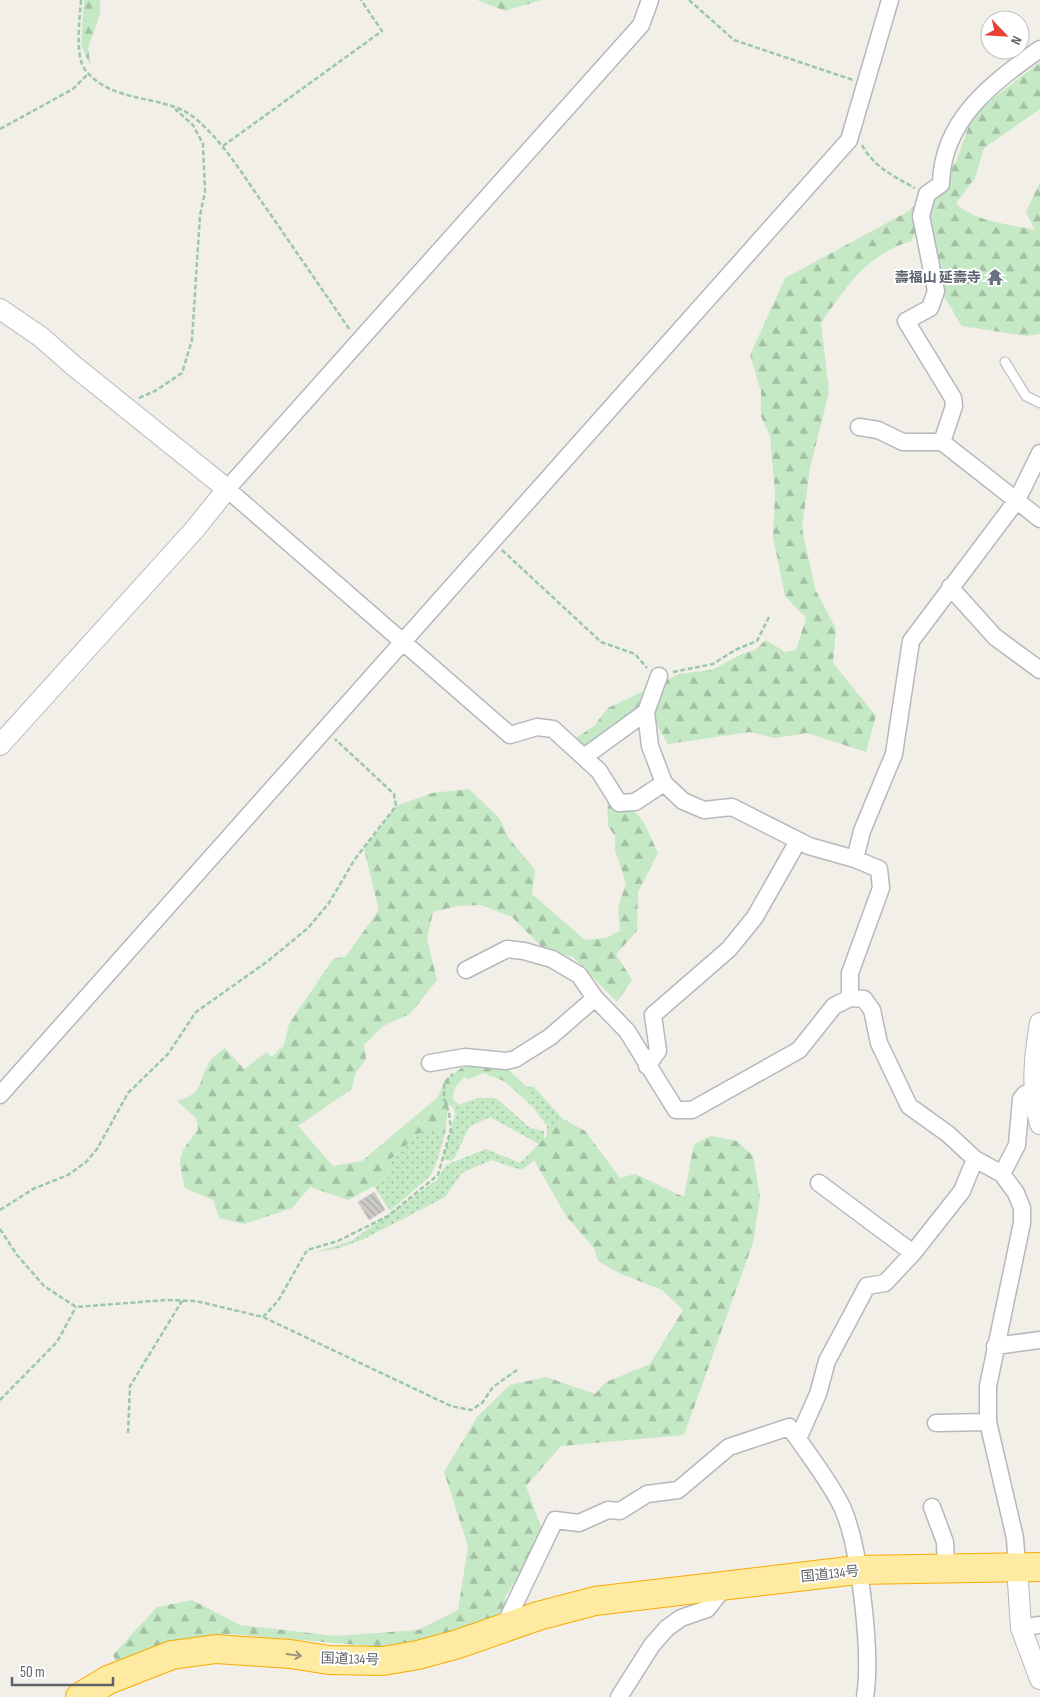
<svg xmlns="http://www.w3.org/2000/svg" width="1040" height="1697" font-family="'Sofia Sans Condensed','Noto Sans JP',sans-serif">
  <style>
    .grass { fill: url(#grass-dots) }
    .forest { fill: url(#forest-firs) }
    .building { fill: url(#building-back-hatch); stroke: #d6d1c6 }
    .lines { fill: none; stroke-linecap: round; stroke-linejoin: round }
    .service-casing { stroke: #b5b8bc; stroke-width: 11 }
    .minor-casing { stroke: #b5b8bc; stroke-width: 19 }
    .tertiary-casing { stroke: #b5b8bc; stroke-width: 22 }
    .trunk-casing { stroke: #f9ab00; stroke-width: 30 }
    .path { stroke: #9cc7a9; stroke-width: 2.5; stroke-dasharray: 5 2.5; stroke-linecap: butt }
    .service { stroke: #fff; stroke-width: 9 }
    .minor { stroke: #fff; stroke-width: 16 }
    .tertiary { stroke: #fff; stroke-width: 20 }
    .trunk { stroke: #feeaa1; stroke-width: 28 }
    .oneway { stroke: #97927c }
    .labels { text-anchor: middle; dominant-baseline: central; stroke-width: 4; stroke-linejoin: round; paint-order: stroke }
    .worship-label { font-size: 14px; font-weight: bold; fill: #5b616d; stroke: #fff; text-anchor: end }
    .street-label { font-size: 14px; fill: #5f6368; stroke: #fff }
  </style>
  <defs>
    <pattern id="grass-dots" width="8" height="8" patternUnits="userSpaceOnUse" patternTransform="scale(1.25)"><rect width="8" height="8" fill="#c5e8c5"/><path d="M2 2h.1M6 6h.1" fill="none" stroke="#a3c0a4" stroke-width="1.8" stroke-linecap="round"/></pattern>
    <pattern id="forest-firs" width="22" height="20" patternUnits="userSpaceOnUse" patternTransform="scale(1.25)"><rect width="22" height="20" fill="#c5e8c5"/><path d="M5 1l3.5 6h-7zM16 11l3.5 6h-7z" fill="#a3c0a4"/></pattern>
    <pattern id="building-back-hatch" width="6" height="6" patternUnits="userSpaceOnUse" patternTransform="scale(1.25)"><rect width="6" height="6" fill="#cccac5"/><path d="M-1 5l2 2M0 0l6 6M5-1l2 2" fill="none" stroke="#a9a8a4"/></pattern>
  </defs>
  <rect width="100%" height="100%" fill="#f1efe8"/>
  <!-- grass -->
  <path class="grass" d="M533,1086L563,1119L547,1136V1126L533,1107L527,1087Z
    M477,1098H496L530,1128L544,1131V1139L539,1144L490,1117L469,1127L455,1157L451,1161L443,1159L455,1115L452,1099L459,1105Z
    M426,1128L445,1134L436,1164L430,1176L390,1211L374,1186L387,1179L390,1160Z
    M486,1149L520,1163L530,1153L534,1160L522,1170L491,1160L462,1173L445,1197L362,1240L336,1249L316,1252L351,1241L437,1180L446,1165Z"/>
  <!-- forest -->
  <path class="forest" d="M84,0H100V14L88,49L91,68L81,45Z
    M477,0H542L505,11Z
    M1040,62V109L984,148L975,178L956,203C975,222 1009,224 1035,230L1026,212L1040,182V334L1026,336L962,326L927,268L919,225L911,241C866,255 846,287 821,323L829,392L810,468L802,528L815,589L836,629L833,663L876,716L866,752L807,733L775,738L750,732L668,744L653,719L583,750L572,740L593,727L608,708L679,674L712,670L742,654L755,650L766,640L785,652L796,650L806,618L785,596L773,537L775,492L770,436L761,416V392L750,355L785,278L909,211L956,162L973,114Z
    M469,789L500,819L508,837L535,870L532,894L585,940L606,938L620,931L618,908L626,883L615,850V836L608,826L607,793L615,789L643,821L658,853L638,892L637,931L616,954L632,980L617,1002L573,957L545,950L512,917L481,905L457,906L433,912L427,939L437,980L410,1014L383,1026L364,1045L366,1059L355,1074L352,1089L298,1126L333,1166L362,1161L438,1097L445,1081L461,1068L484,1061L509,1070L527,1087L533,1107L504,1081L483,1073L469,1079L464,1077C455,1087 450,1093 455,1107L448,1105L445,1134L426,1128L391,1159L387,1179L348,1200L310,1187L292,1208L244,1224L219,1218L213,1200L185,1188C177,1156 178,1155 198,1130L196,1118L177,1101C204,1094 198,1081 210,1061C214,1056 220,1052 225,1048L244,1069L267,1052L272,1057L284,1045L289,1024L333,959L346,956L379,910L364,849L396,806L432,793Z
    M563,1119L585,1131L620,1178L635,1174L684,1197L694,1144L711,1136L737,1141L753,1156L760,1196L753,1243L684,1435L561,1446L526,1486L544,1535L505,1597L507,1612L453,1636L381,1647L231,1634L174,1641L117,1664L113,1655L157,1607L192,1600L240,1625L336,1636L418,1630L458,1610L468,1546L444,1472L477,1417L510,1385L546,1377L595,1394L606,1382L650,1364L683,1310L662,1290L619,1273L598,1261L594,1248L566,1216L530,1153Z"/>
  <!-- building -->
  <path class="building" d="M374,1192L385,1210L369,1220L358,1202Z"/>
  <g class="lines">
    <!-- service casing -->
    <g class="service-casing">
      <path id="service" d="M1005,362L1026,396L1040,403"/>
    </g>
    <!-- minor casing -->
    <g class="minor-casing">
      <path id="minor" d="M650,0L641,25L227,489L510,735L537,727L553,729L599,771L619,803L635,802L664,783
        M859,427L878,430L903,442H942L1040,519
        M942,442L954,406L953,398L906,321L930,308L936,291L921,216L927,194L941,184C942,120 992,83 1040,49
        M950,587L995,637L1040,670
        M659,676L646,712L650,746L664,783L683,801L704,810L732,807L809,846L855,859L879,869L881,888L850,973V998
        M584,757L646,712
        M855,859L862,831L894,754L911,641L1017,500L1040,453
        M466,970L507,949L524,951L552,959L579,975L595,998
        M430,1063L465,1057L506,1061L515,1059L550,1037L595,998L627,1031L676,1110H692L799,1050L834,1006L850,998L864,999L872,1010L879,1043L909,1106L948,1134L975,1159L1002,1174L1016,1193L1022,1208V1223L988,1386V1422L1015,1538L1017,1567
        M647,1066L658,1051L653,1015L729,949L755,917L798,841
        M0,1095L849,140L890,0
        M1002,1174L1017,1145L1021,1099L1025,1094L1034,1091
        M819,1183L913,1253
        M995,1346L1040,1340
        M936,1423L988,1422
        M932,1507L945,1542L946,1568
        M510,1625L509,1616L555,1520L579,1523L608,1510L620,1511L647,1494L678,1490L729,1447L789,1427L798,1439
        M1021,1628L1040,1625
        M619,1697L652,1645L667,1628L681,1618L707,1609L726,1585
        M865,1697C872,1654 860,1549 843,1509C832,1485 813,1461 798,1439L818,1394L827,1361L867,1286L885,1283L913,1253L962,1191L975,1159"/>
    </g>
    <!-- tertiary casing -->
    <g class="tertiary-casing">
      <path id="tertiary" d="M0,309L41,337L74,366L227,489L195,529L0,745
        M1040,1023C1034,1058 1031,1090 1040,1124
        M1017,1567L1021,1628L1040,1679"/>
    </g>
    <!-- trunk casing -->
    <g class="trunk-casing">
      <path id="trunk" d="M80,1697L108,1680L172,1655L216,1649L290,1654L329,1660L383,1661L418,1655L458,1644L538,1616L595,1601L857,1570L1040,1567"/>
    </g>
    <!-- path -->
    <path class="path" d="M81,0C80,18 74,56 86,71C114,105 168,94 196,119C224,143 243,175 264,205C293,247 321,288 350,330
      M689,0L734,40L853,80
      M0,129L73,89L89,73
      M862,145C874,167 893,176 915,188
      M223,146L382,31L361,0
      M139,398L155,391L182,373L192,340L200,215L205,192L203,144L193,125L175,109
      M502,550L601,642L635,654L647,668
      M673,672L713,664L735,650L757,641L770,615
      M0,1210L33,1189L68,1175L86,1162L97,1149L128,1093L168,1054L196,1012L268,961L308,928L329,903L355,859L396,806L394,794L335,739
      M0,1229L17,1255L44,1286L76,1307L166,1300L196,1301L263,1317L451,1406L471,1410L482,1403L493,1387L517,1370
      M263,1317L278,1301L307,1250L338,1241L388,1216L438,1175L451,1129L449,1113L444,1098V1083L453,1074
      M0,1400L57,1342L76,1307
      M128,1433L130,1386L182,1301"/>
    <!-- service -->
    <use href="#service" class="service"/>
    <!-- minor -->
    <use href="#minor" class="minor"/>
    <!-- tertiary -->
    <use href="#tertiary" class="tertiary"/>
    <!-- trunk -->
    <use href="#trunk" class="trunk"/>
  </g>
  <!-- one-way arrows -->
  <defs><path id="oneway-shaft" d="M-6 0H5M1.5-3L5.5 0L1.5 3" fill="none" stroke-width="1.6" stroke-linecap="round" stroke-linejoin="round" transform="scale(1.25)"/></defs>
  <use class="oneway" href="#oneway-shaft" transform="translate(294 1655) rotate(8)"/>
  <!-- icons -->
  <defs>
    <g id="temple-bare" transform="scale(1.35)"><path d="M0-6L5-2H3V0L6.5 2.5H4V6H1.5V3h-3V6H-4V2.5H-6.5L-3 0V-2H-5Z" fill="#6b7280" stroke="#fff" stroke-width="2.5" paint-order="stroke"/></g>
  </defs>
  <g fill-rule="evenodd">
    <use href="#temple-bare" x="995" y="277"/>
  </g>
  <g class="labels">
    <!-- worship labels -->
    <g class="worship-label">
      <text x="981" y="277">壽福山 延壽寺</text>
    </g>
    <!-- street labels -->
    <g class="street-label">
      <text transform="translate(830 1574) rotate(-6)">国道134号</text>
      <text transform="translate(350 1659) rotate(2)">国道134号</text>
    </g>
  </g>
  <!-- north arrow -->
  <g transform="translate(1005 35) rotate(115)"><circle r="24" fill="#ffffff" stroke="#bfc1c3"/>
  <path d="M0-4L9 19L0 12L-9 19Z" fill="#ea4335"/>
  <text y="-8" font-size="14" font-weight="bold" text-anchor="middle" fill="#5f6368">N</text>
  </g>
  <!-- scale -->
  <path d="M12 1677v8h101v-8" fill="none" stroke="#5f6368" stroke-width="2.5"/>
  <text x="20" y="1677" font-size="15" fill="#5f6368" stroke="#ffffff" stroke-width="4" paint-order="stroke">50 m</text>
</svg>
